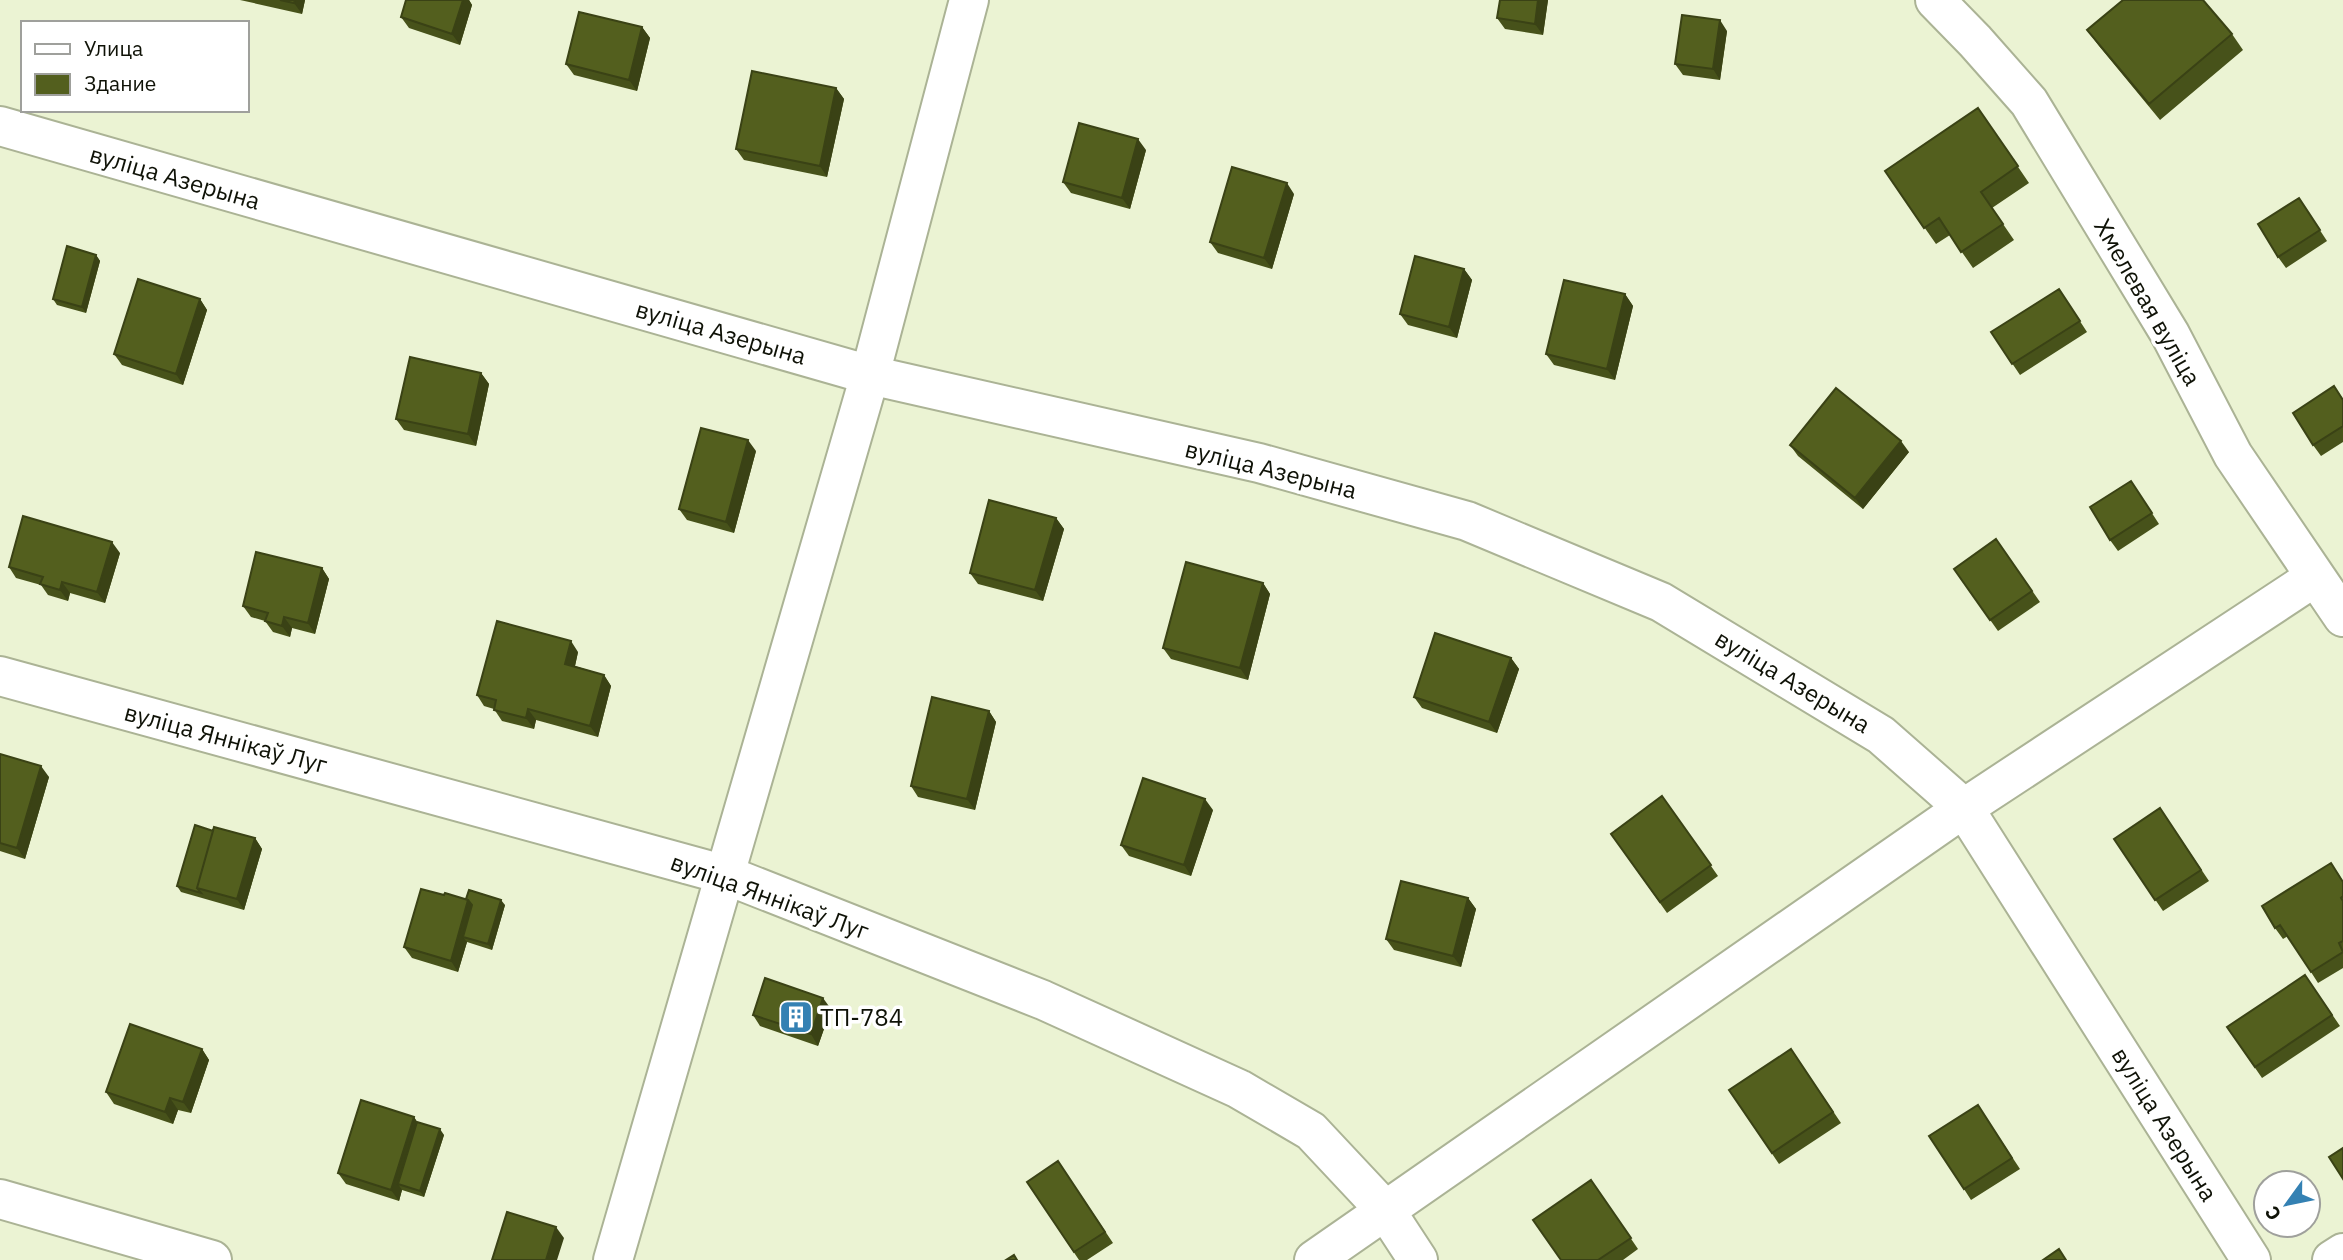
<svg xmlns="http://www.w3.org/2000/svg" width="2343" height="1260" font-family="'IBM Plex Sans',sans-serif">
  <style>
    .lines { fill: none; stroke-linecap: round; stroke-linejoin: round }
    .minor-casing { stroke: #abb395; stroke-width: 42 }
    .minor { stroke: #fff; stroke-width: 38 }
    .wall { fill: #47521a }
    .shaded-wall { fill: #3a4215 }
    .building { fill: #535f1e; stroke: #3a4215; stroke-width: 2 }
    .labels { text-anchor: middle; dominant-baseline: central; stroke-width: 7; stroke-linejoin: round; paint-order: stroke }
    .street-label { font-size: 24px; fill: #0f1207; stroke: #fff }
    .poi-label { font-size: 24px; fill: #0f1207; stroke: #fff; text-anchor: start }
  </style>
  <rect width="100%" height="100%" fill="#ebf3d3"/>
  <g class="lines">
    <!-- minor casing -->
    <g class="minor-casing">
      <path id="minor" d="M1935,0L1975,41L2029,102L2170,334L2233,455L2343,617
        M0,126L870,375L1259,463L1467,521L1661,602L1881,735L1964,808L2251,1260
        M0,676L726,875L1043,1000L1239,1089L1311,1131L1386,1211L1418,1260
        M0,1199L212,1260
        M613,1260L870,375L969,0
        M1314,1260L1964,808L2315,577
        M2332,1260L2343,1253"/>
    </g>
    <!-- minor -->
    <use href="#minor" class="minor"/>
  </g>
  <!-- wall -->
  <path class="wall" d="M240,0H305L302,14Z
    M406,0H469L472,5L460,45L409,28L401,17Z
    M1500,0H1548L1543,35L1505,29L1497,18Z
    M642,27L650,38L637,91L574,75L566,64Z
    M2087,30L2232,34L2243,50L2160,120L2099,46Z
    M1727,31L1720,80L1683,75L1675,64Z
    M836,88L844,99L827,177L744,160L736,149Z
    M1978,108L2029,183L1992,208L2014,240L1973,268L1950,235L1936,244L1885,171Z
    M1146,150L1130,209L1071,193L1063,182Z
    M1294,194L1272,269L1218,253L1210,242Z
    M2306,209L2327,241L2286,268L2278,257Z
    M96,255L100,261L86,313L57,305L53,299Z
    M1464,269L1472,280L1457,338L1408,325L1400,314Z
    M2059,289L2087,332L2020,375L1991,332Z
    M1625,294L1633,306L1615,380L1554,365L1546,354Z
    M200,299L207,310L183,385L122,365L114,354Z
    M481,373L489,384L476,446L404,430L396,419Z
    M2334,386L2343,399V442L2321,456L2313,445Z
    M1790,445L1909,452L1863,509L1798,456Z
    M756,451L734,533L687,520L679,509Z
    M2131,481L2159,524L2118,551L2110,540Z
    M1056,518L1064,529L1043,601L978,584L970,573Z
    M1996,539L2040,602L1998,631L1954,569Z
    M120,553L105,603L70,593L68,601L48,595L41,585L16,578L9,567Z
    M322,568L329,579L315,634L292,628L290,637L273,632L265,621L251,617L243,606Z
    M1263,583L1270,594L1248,680L1171,659L1163,648Z
    M578,652L575,666L604,675L611,686L598,737L536,720L534,729L502,721L494,709L484,706L477,695Z
    M1511,658L1519,669L1497,733L1422,708L1414,697Z
    M989,711L996,722L975,810L918,797L911,786Z
    M0,754L49,777L25,859L0,851Z
    M1662,796L1718,876L1667,913L1611,834Z
    M2160,808L2209,881L2163,911L2114,839Z
    M1213,810L1191,876L1129,856L1121,845Z
    M213,831L255,838L262,849L244,910L181,892L177,886Z
    M2331,863L2343,881V968L2318,983L2288,936L2283,939L2275,928Z
    M444,895L505,905L492,950L467,942L458,972L412,958L404,947Z
    M1468,898L1476,909L1461,967L1394,950L1386,939Z
    M2305,975L2340,1026L2262,1078L2227,1027Z
    M831,1009L818,1046L760,1026L753,1015Z
    M202,1049L209,1060L191,1113L178,1110L173,1124L114,1104L106,1092Z
    M1791,1049L1841,1123L1779,1164L1729,1090Z
    M1985,1116L2020,1169L1971,1200L1964,1189Z
    M414,1117L417,1122L444,1135L424,1197L402,1190L399,1201L346,1184L338,1173Z
    M1058,1161L1113,1243L1087,1260H1079L1027,1182Z
    M1591,1180L1638,1249L1623,1260H1561Z"/>
  <!-- shaded-wall -->
  <path class="shaded-wall" d="M295,0H305L302,14L294,3Z
    M463,0H469L472,5L460,45L452,34Z
    M1538,0H1548L1543,35L1535,24Z
    M1720,20L1727,31L1720,80L1713,69Z
    M642,27L650,38L637,91L629,80Z
    M836,88L844,99L827,177L820,166Z
    M1138,139L1146,150L1130,209L1122,198Z
    M1287,183L1294,194L1272,269L1264,258Z
    M96,255L100,261L86,313L82,307Z
    M1464,269L1472,280L1457,338L1449,327Z
    M1625,294L1633,306L1615,380L1607,369Z
    M200,299L207,310L183,385L176,374Z
    M481,373L489,384L476,446L468,434Z
    M748,440L756,451L734,533L726,522Z
    M1901,441L1909,452L1863,509L1855,498Z
    M1056,518L1064,529L1043,601L1035,590Z
    M112,542L120,553L105,603L97,592Z
    M322,568L329,579L315,634L308,623Z
    M62,582L70,593L68,601L60,590Z
    M1263,583L1270,594L1248,680L1240,668Z
    M284,617L292,628L290,637L282,626Z
    M571,641L578,652L573,675L565,664Z
    M1511,658L1519,669L1497,733L1489,722Z
    M604,675L611,686L598,737L590,726Z
    M528,709L536,720L534,729L526,718Z
    M989,711L996,722L975,810L967,799Z
    M41,766L49,777L25,859L17,848Z
    M1205,799L1213,810L1191,876L1184,865Z
    M255,838L262,849L244,910L237,899Z
    M1468,898L1476,909L1461,967L1453,956Z
    M468,900L476,911L463,937L467,942L458,972L451,961Z
    M501,900L505,905L492,950L488,944Z
    M823,998L831,1009L818,1046L811,1034Z
    M202,1049L209,1060L191,1113L183,1102Z
    M170,1098L178,1110L173,1124L165,1112Z
    M414,1117L421,1128L398,1184L402,1190L399,1201L391,1190Z
    M440,1129L444,1135L424,1197L420,1191Z
    M556,1227L564,1238L557,1260H546Z"/>
  <!-- building -->
  <path class="building" d="M280,0H295L294,3Z
    M406,0H463L452,34L401,17Z
    M1500,0H1538L1535,24L1497,18Z
    M2123,0H2203L2232,34L2149,104L2087,30Z
    M579,12L642,27L629,80L566,64Z
    M1682,15L1720,20L1713,69L1675,64Z
    M752,71L836,88L820,166L736,149Z
    M1978,108L2018,166L1981,192L2003,224L1961,252L1939,218L1924,228L1885,171Z
    M1079,123L1138,139L1122,198L1063,182Z
    M1232,167L1287,183L1264,258L1210,242Z
    M2299,198L2320,230L2278,257L2258,224Z
    M67,246L96,255L82,307L53,299Z
    M1415,256L1464,269L1449,327L1400,314Z
    M138,279L200,299L176,374L114,354Z
    M1564,280L1625,294L1607,369L1546,354Z
    M2059,289L2080,321L2012,364L1991,332Z
    M410,357L481,373L468,434L396,419Z
    M2334,386L2343,400V426L2313,445L2293,413Z
    M1836,388L1901,441L1855,498L1790,445Z
    M701,428L748,440L726,522L679,509Z
    M2131,481L2152,513L2110,540L2090,507Z
    M989,500L1056,518L1035,590L970,573Z
    M23,516L112,542L97,592L62,582L60,590L40,584L43,577L9,567Z
    M1996,539L2032,591L1990,620L1954,569Z
    M256,552L322,568L308,623L284,617L282,626L265,621L268,613L243,606Z
    M1186,562L1263,583L1240,668L1163,648Z
    M497,621L571,641L565,664L604,675L590,726L528,709L526,718L494,710L496,700L477,695Z
    M1435,633L1511,658L1489,722L1414,697Z
    M932,697L989,711L967,799L911,786Z
    M0,754L41,766L17,848L0,843Z
    M1143,778L1205,799L1184,865L1121,845Z
    M1662,796L1711,865L1660,902L1611,834Z
    M2160,808L2201,870L2155,900L2114,839Z
    M195,825L213,831L197,888L201,893L177,886Z
    M214,827L255,838L237,899L197,888Z
    M2331,863L2343,882V896L2341,898L2343,901V941L2339,943L2343,952L2311,972L2280,925L2275,928L2262,906Z
    M1401,881L1468,898L1453,956L1386,939Z
    M421,889L444,895L445,893L468,900L451,961L404,947Z
    M469,890L501,900L488,944L463,937L472,905L468,900L466,899Z
    M2305,975L2332,1015L2255,1067L2227,1027Z
    M765,978L823,998L811,1034L753,1015Z
    M130,1024L202,1049L183,1102L170,1098L165,1112L106,1092Z
    M1791,1049L1833,1112L1772,1153L1729,1090Z
    M361,1100L414,1117L391,1190L338,1173Z
    M1978,1105L2012,1158L1964,1189L1929,1136Z
    M417,1122L440,1129L420,1191L398,1184Z
    M2343,1148V1179L2329,1157Z
    M1058,1161L1105,1232L1074,1252L1027,1182Z
    M1591,1180L1631,1238L1598,1260H1561L1533,1220Z
    M507,1212L556,1227L546,1260H492Z
    M2059,1249L2066,1260H2043Z
    M1014,1255L1017,1260H1006Z"/>
  <!-- icons -->
  <defs>
    <g id="building-square" transform="scale(1.75)"><rect x="-9" y="-9" width="18" height="18" rx="4" fill="#3481b3" stroke="#fff"/><path d="M-4-6H4V6H1V3H-1V6H-4ZM-2.5-4.3h1.7v1.8h-1.7ZM.8-4.3h1.7v1.8H.8ZM-2.5-1h1.7V.8h-1.7ZM.8-1h1.7V.8H.8Z" fill="#fff"/></g>
  </defs>
  <g fill-rule="evenodd">
    <use href="#building-square" x="796" y="1017"/>
  </g>
  <g class="labels">
    <!-- street labels -->
    <g class="street-label">
      <text transform="translate(175 177) rotate(16)">вуліца Азерына</text>
      <text transform="translate(2148 302) rotate(60)">Хмелевая вуліца</text>
      <text transform="translate(721 332) rotate(16)">вуліца Азерына</text>
      <text transform="translate(1271 469) rotate(14)">вуліца Азерына</text>
      <text transform="translate(1793 681) rotate(31)">вуліца Азерына</text>
      <text transform="translate(226 738) rotate(15)">вуліца Яннікаў Луг</text>
      <text transform="translate(770 896) rotate(20)">вуліца Яннікаў Луг</text>
      <text transform="translate(2165 1124) rotate(58)">вуліца Азерына</text>
    </g>
    <!-- poi labels -->
    <g class="poi-label">
      <text x="820" y="1017">ТП-784</text>
    </g>
  </g>
  <!-- legend -->
  <rect x="21" y="21" width="228" height="91" fill="#ffffff" stroke="#9fa09c" stroke-width="2"/>
  <rect x="35" y="44" width="35" height="10" fill="#ffffff" stroke="#9fa09c" stroke-width="2"/>
  <text x="84" y="56" font-size="21" fill="#0f1207">Улица</text>
  <rect x="35" y="74" width="35" height="21" fill="#535f1e" stroke="#9fa09c" stroke-width="2"/>
  <text x="84" y="91" font-size="21" fill="#0f1207">Здание</text>
  <!-- north arrow -->
  <g transform="translate(2287 1204) rotate(237)"><circle r="33" fill="#ffffff" stroke="#9fa09c" stroke-width="2"/>
  <path d="M0-5L12 26L0 18L-12 26Z" fill="#3481b3"/>
  <text y="-10" font-size="19" font-weight="bold" text-anchor="middle" fill="#0f1207">С</text>
  </g>
</svg>
